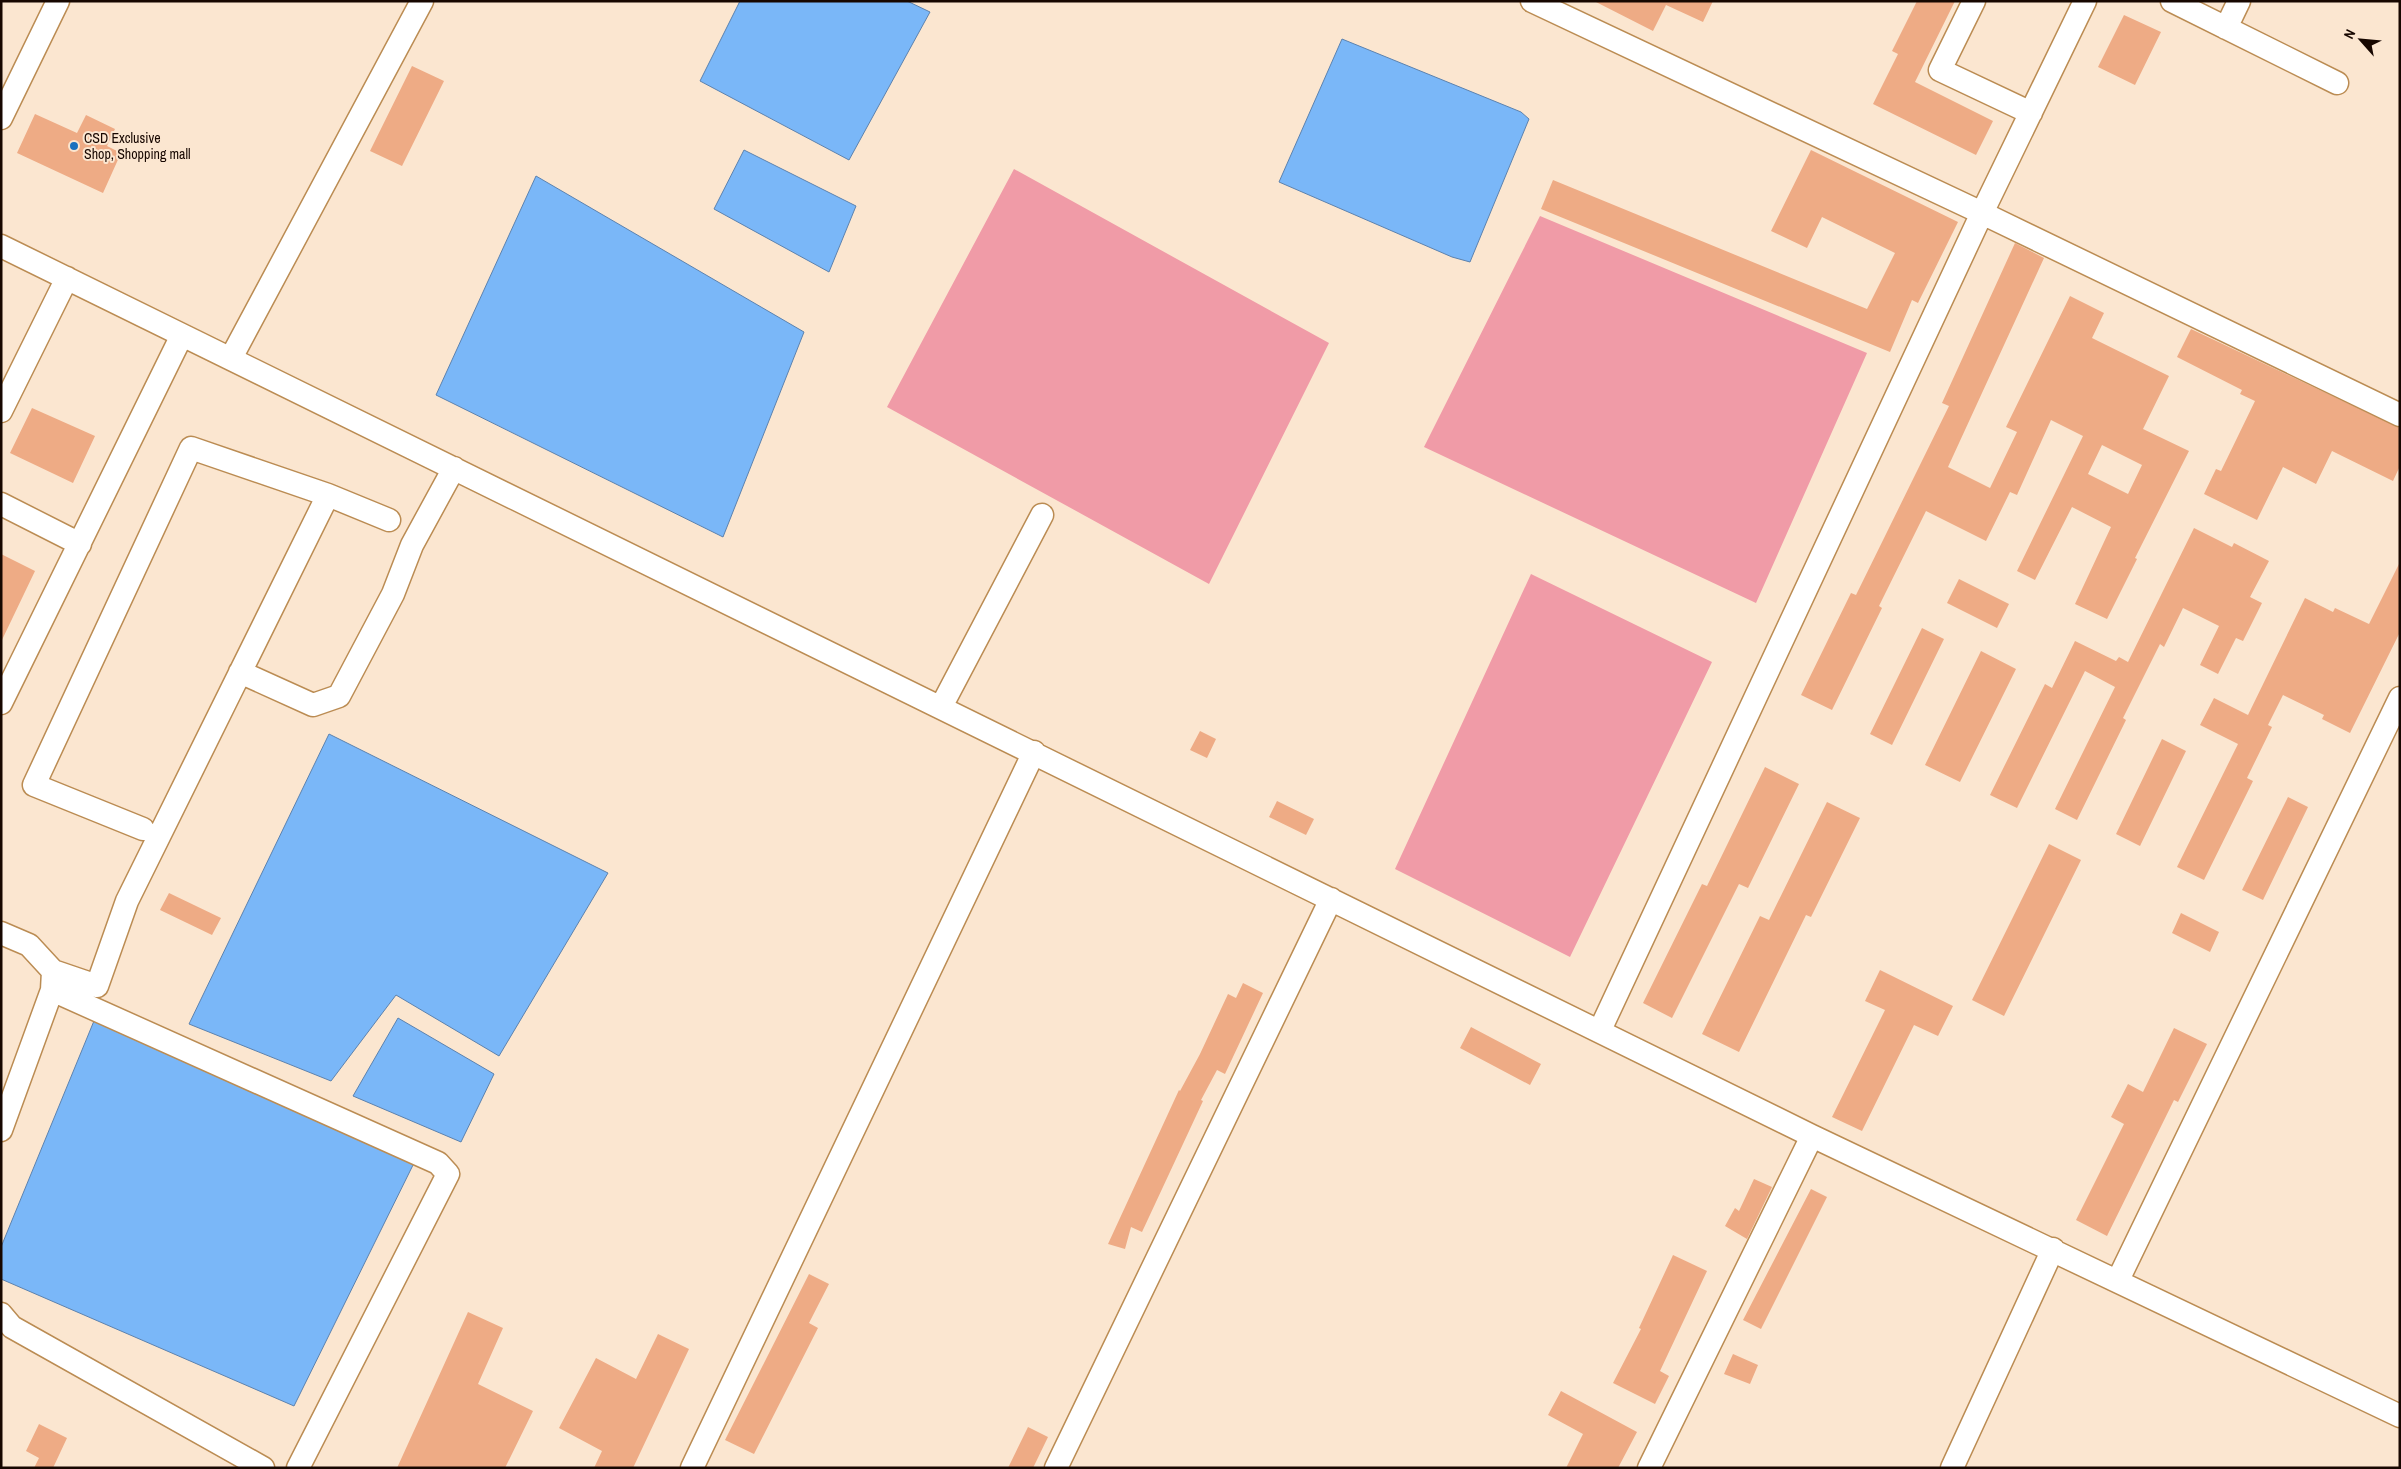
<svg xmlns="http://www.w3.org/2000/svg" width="2401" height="1469" font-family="'Archivo Narrow',sans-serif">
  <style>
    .green { fill: #f09ba7 }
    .water { fill: #7ab7f8; stroke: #5c82ae }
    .building { fill: #eeab85; fill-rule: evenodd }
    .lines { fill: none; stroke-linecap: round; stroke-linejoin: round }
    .street-casing { stroke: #bb8c53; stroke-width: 25 }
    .street { stroke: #fff; stroke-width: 22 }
    .poi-dot { fill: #1971bf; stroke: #fbe6d0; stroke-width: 2 }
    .labels { text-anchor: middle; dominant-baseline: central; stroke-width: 4; stroke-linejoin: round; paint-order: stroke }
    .poi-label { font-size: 14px; fill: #170700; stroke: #fbe6d0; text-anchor: start }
  </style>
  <rect width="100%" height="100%" fill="#fbe6d0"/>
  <!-- green -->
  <path class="green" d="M1014,169L1329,343L1209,584L887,407Z
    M1540,216L1867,353L1756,603L1424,447Z
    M1531,574L1712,662L1570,957L1395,869Z"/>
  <!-- water -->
  <path class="water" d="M740,1H907L930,12L849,160L700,81Z
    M1342,39L1521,112L1529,119L1470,262L1452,257L1279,182Z
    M744,150L856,206L829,272L714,209Z
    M536,176L804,332L723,537L436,395Z
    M329,734L608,873L499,1056L396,995L331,1081L189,1024Z
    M96,1016L415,1161L294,1406L1,1279V1247Z
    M398,1018L494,1074L461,1142L353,1096Z"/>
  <!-- building -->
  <path class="building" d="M1594,1H1713L1703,22L1666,5L1653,31Z
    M1917,1H1955L1915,82L1993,121L1976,155L1873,104L1898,54L1892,51Z
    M2124,15L2161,32L2135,85L2098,67Z
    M412,66L444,81L402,166L370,151Z
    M35,114L77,133L86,115L115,129L107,146L121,153L103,193L17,153Z
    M1811,150L1958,222L1918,303L1912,300L1890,352L1541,209L1553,180L1867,309L1895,253L1822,217L1807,248L1771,231Z
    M2015,243L2044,258L1948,467L1990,488L2017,432L2006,427L2070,296L2104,313L2092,338L2169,376L2143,429L2189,451L2135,558L2137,559L2107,619L2075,604L2111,527L2072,507L2035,580L2017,571L2083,436L2051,420L2017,495L2010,492L1986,541L1926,511L1879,606L1882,608L1832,710L1801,695L1851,593L1856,595L1949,406L1942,403ZM2102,445L2142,465L2128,494L2088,474Z
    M2191,329L2400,428V466L2393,481L2332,451L2316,484L2283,467L2257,520L2204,494L2216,469L2221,471L2255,401L2240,394L2242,390L2177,357Z
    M32,408L95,436L73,483L10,453Z
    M2194,528L2232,547L2234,543L2269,561L2250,597L2262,603L2243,641L2236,638L2218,674L2200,665L2219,626L2183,608L2164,647L2160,644L2123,718L2126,720L2077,820L2055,809L2115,687L2085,671L2017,808L1990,795L2045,684L2052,688L2075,641L2116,661L2119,657L2128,662Z
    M1,554L35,571L1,642Z
    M2400,562V632L2350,733L2322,719L2324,715L2283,695L2268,725L2272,727L2247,778L2253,781L2204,880L2177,867L2238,744L2200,725L2214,698L2248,715L2305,598L2333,612L2335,608L2369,624Z
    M1959,579L2009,604L1997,628L1947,603Z
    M1922,628L1944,639L1892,745L1870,734Z
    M1981,651L2016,669L1960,782L1925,765Z
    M1200,731L1216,739L1207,758L1190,750Z
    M2162,739L2186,751L2140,846L2116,834Z
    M1765,767L1799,784L1748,888L1739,884L1672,1018L1643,1003L1702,884L1707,886Z
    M2288,797L2308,807L2263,900L2242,890Z
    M1277,801L1314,819L1306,835L1269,817Z
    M1827,802L1860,818L1811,917L1806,915L1739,1052L1702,1034L1760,916L1769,920Z
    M2049,844L2081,860L2004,1016L1972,1000Z
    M169,893L221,918L212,935L160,910Z
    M2181,913L2219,932L2210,952L2172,933Z
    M1880,970L1953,1006L1938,1036L1914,1025L1862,1131L1832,1117L1885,1010L1865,1001Z
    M1243,983L1263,993L1225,1074L1217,1070L1201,1100L1203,1101L1142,1232L1131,1227L1125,1249L1108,1244L1179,1090L1180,1091L1200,1054L1228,994L1236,998Z
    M1471,1027L1541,1064L1530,1085L1460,1048Z
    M2174,1028L2207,1044L2178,1102L2174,1100L2107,1236L2076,1220L2124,1124L2111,1117L2128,1084L2143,1092Z
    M1754,1179L1772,1187L1747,1239L1725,1226L1735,1208L1739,1211Z
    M1811,1189L1827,1197L1761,1329L1743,1320Z
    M1673,1255L1707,1271L1660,1371L1669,1376L1655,1404L1613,1383L1641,1329L1639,1328Z
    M809,1274L829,1284L809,1323L818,1328L754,1454L725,1440Z
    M468,1312L503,1328L478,1384L533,1411L505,1468H397Z
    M658,1334L689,1349L633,1468H594L602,1451L559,1428L596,1358L636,1379Z
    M1733,1354L1758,1365L1750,1384L1724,1374Z
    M1561,1391L1637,1432L1618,1468H1566L1583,1434L1548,1415Z
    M39,1424L67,1438L53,1468H34L39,1458L26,1451Z
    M1028,1427L1048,1437L1033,1468H1008Z"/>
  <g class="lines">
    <!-- street casing -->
    <g class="street-casing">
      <path id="street" d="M1532,1L1982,213L2400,415
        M1974,1L1940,70L2031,113
        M2172,1L2337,83
        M2226,28L2239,1
        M1,118L58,1
        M1,246L1812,1136L2400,1416
        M231,358L422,1
        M1,411L67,278
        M1,504L80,544
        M240,672L313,705L339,696L393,594L412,545L454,468
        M1,703L182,335
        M941,707L1042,515
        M143,829L34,785L191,448L328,495
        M1,933L29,945L53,971L52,990L1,1130
        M53,971L97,986L127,901L328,495L389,520
        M52,990L438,1163L448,1174L298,1468
        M1600,1030L1982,213L2085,1
        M2118,1280L2400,698
        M1,1314L12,1327L263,1468
        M692,1468L1034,752
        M1056,1468L1331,899
        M1649,1468L1812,1136
        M1952,1468L2053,1249"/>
    </g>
    <!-- street -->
    <use href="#street" class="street"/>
  </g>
  <!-- markers -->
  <circle class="poi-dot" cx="74" cy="146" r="5"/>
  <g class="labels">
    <!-- poi labels -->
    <g class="poi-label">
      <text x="84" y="138">CSD Exclusive<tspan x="84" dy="16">Shop, Shopping mall</tspan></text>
    </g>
  </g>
  <!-- border -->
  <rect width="2401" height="1469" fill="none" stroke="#170700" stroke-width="5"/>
  <!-- north arrow -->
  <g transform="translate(2361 40) rotate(297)" stroke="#fbe6d0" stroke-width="4" paint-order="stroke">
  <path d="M0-4L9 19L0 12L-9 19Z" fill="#170700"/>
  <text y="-8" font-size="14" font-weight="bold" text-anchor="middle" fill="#170700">N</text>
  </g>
</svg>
